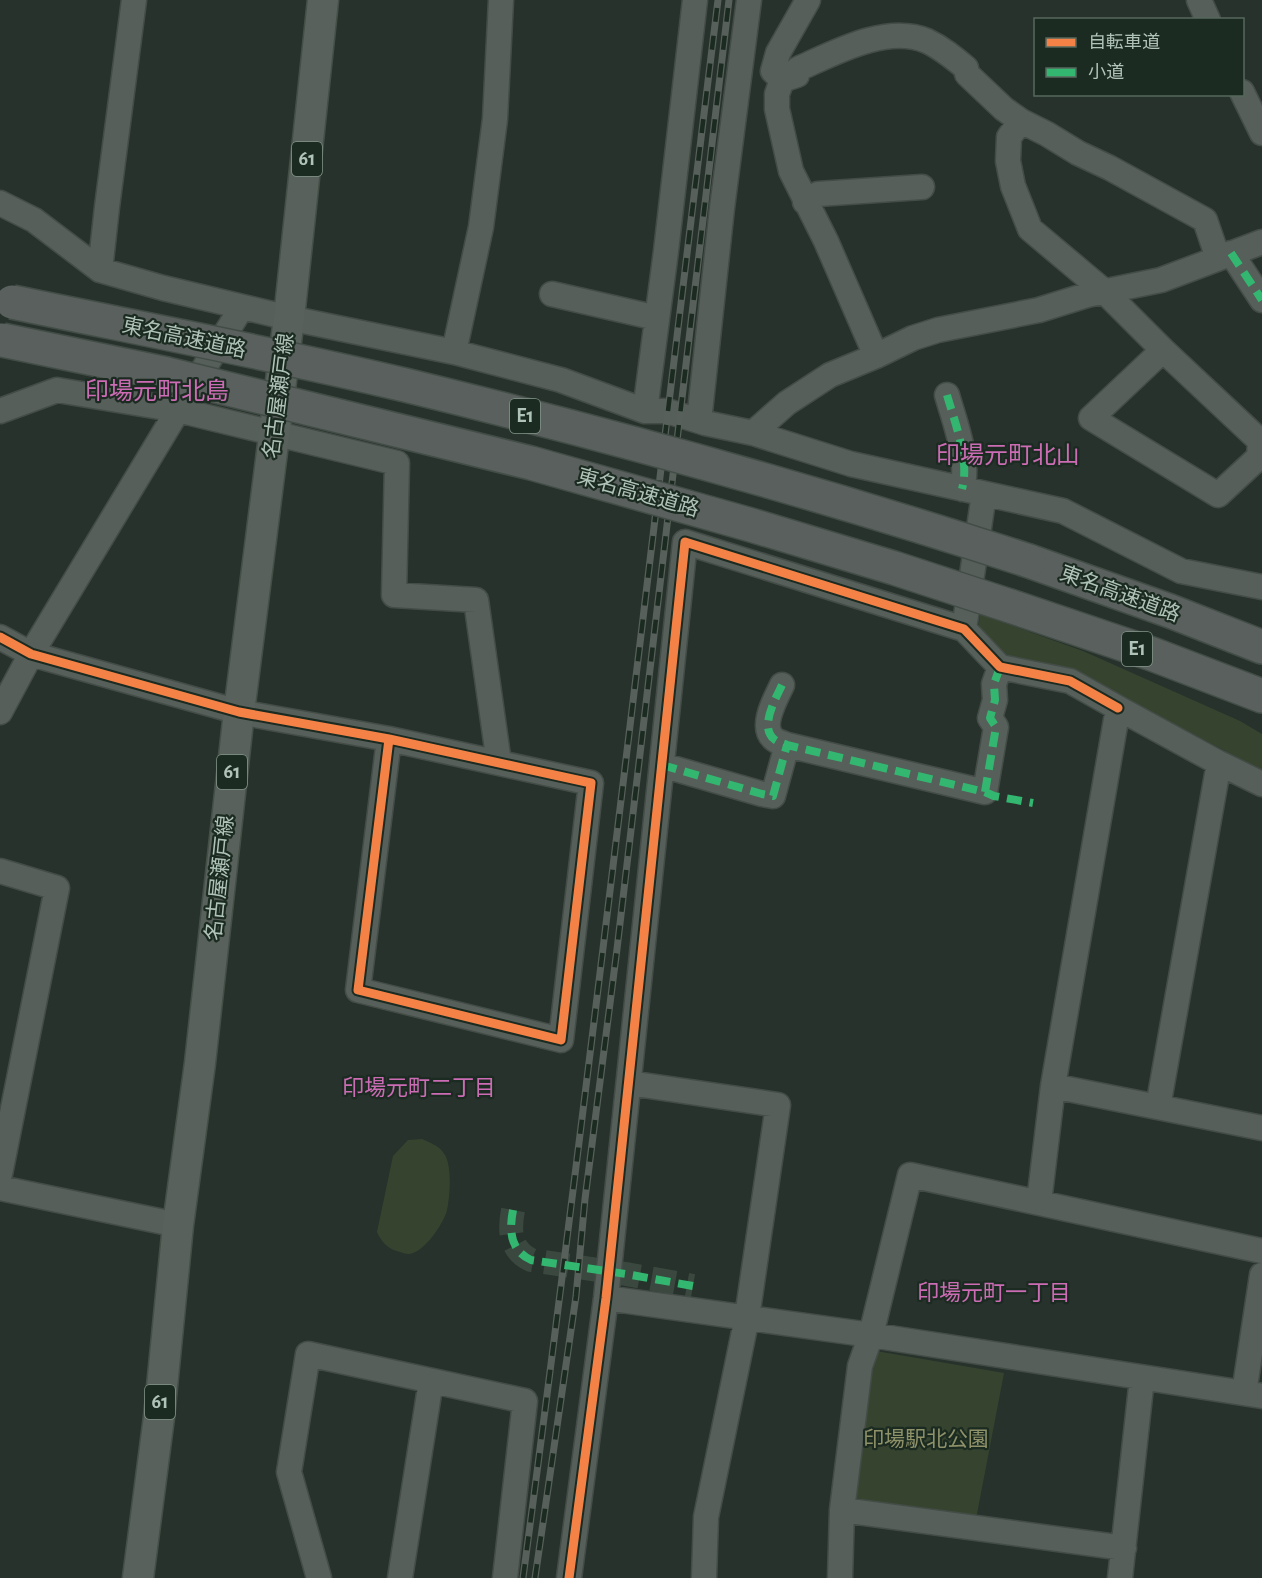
<svg xmlns="http://www.w3.org/2000/svg" width="1262" height="1578" font-family="'Alegreya Sans','Noto Sans JP',sans-serif">
  <style>
    .green { fill: #36442f }
    .lines { fill: none; stroke-linecap: round; stroke-linejoin: round }
    .minor-tunnel { stroke: #3b4840; stroke-width: 24; stroke-dasharray: 24 12; stroke-linecap: butt }
    .minor-casing { stroke: #444c47; stroke-width: 27 }
    .major-casing { stroke: #444f48; stroke-width: 33 }
    .highway-casing { stroke: #434d47; stroke-width: 36 }
    .minor { stroke: #565f5a; stroke-width: 24 }
    .major { stroke: #58615b; stroke-width: 30 }
    .highway { stroke: #5a605d; stroke-width: 33 }
    .rail-casing { stroke: #57605a; stroke-width: 7 }
    .rail { stroke: #1b2b21; stroke-width: 4.5; stroke-dasharray: 14; stroke-linecap: butt }
    .highway-bridge-casing { stroke: #434d47; stroke-width: 36; stroke-linecap: butt }
    .highway-bridge { stroke: #5a605d; stroke-width: 33 }
    .quiet { stroke: #33b770; stroke-width: 8; stroke-dasharray: 15 8; stroke-linecap: butt }
    .cycleway-casing { stroke: #1b2b21; stroke-width: 13 }
    .cycleway { stroke: #f48246; stroke-width: 9 }
    .labels { text-anchor: middle; dominant-baseline: central; stroke-width: 4.5; stroke-linejoin: round; paint-order: stroke }
    .shield { fill: #1b2b21; stroke: #83958b; stroke-width: 1.5 }
    .shield-label { font-size: 20px; font-weight: bold; fill: #b0c3b8 }
    .street-label { font-size: 21px; fill: #b0c3b8; stroke: #1b2b21 }
    .park-label { font-size: 21px; fill: #8f9169; stroke: #1b2b21 }
    .neighbourhood-label { font-size: 22px; fill: #cc6cb4; stroke: #1b2b21 }
    .quarter-label { font-size: 24px; fill: #cc6cb4; stroke: #1b2b21 }
  </style>
  <rect width="100%" height="100%" fill="#26322b"/>
  <!-- green -->
  <path class="green" d="M980,614L1083,651L1240,721L1262,734V770L1072,671L1003,655L978,631Z
    M422,1139C431,1143 440,1146 445,1155C452,1167 450,1196 447,1210C444,1223 424,1253 409,1254C406,1254 403,1253 400,1252C388,1249 382,1243 377,1232L393,1156L408,1140Z
    M876,1351L1004,1373L976,1519L851,1501Z"/>
  <g class="lines">
    <!-- minor-tunnel -->
    <path class="minor-tunnel" d="M513,1210C509,1231 510,1250 531,1260L626,1274L693,1286"/>
    <!-- minor casing -->
    <g class="minor-casing">
      <path id="minor" d="M808,0L778,53L773,71L782,80L777,94V109L791,171L826,241L876,356
        M1199,0L1208,20
        M782,80L797,75L798,69C836,52 887,24 927,41C942,48 954,58 966,68L967,74L1004,109L1021,121L1047,134L1078,153L1110,168L1205,220L1218,258
        M1242,92L1262,133
        M1021,121L1009,137L1008,161L1013,186L1030,229L1105,292L1163,350L1260,441L1259,457L1218,495L1091,418L1163,350
        M805,202L818,194L922,187
        M0,203L34,220L100,270L163,288L289,318L454,352L561,380L645,411H667L705,423L753,433L851,464L1063,511L1181,571L1262,587
        M1231,253L1262,300
        M100,270L107,207L134,0
        M552,294L657,318
        M454,352L481,227L495,119L501,0
        M947,395C955,423 970,461 962,489
        M0,411L57,390L178,410L397,463L394,595L476,600L499,763
        M645,411L666,251L695,0
        M699,421L722,208L749,0
        M753,433L787,403L830,375L876,356L913,338L938,330L1039,310L1087,295L1161,280L1262,242
        M964,629L984,494
        M0,637L31,654L239,712L389,739L591,783L561,1040L358,990L389,739
        M782,685C776,698 759,727 774,739C777,742 783,743 787,745L985,792L996,727L990,718L995,700L994,684L1000,667
        M0,712L31,654L178,410L242,307
        M662,765L762,794L773,796L787,745
        M0,871L57,888L0,1174
        M629,1083L778,1105L747,1317L706,1517L704,1578
        M1053,1086L1262,1128
        M1158,1107L1219,763
        M0,1188L178,1225
        M1039,1202L1053,1086L1118,708L1219,763L1262,784
        M606,1298L871,1335L1262,1396
        M1244,1393L1262,1275
        M842,1510L1124,1548
        M319,1578L289,1472L308,1354L525,1401L505,1578
        M400,1578L431,1381
        M569,1578L606,1298L685,542L964,629L1000,667L1070,681L1118,708
        M840,1578L842,1510L860,1366L871,1335L910,1175L1262,1251
        M1120,1578L1142,1378"/>
    </g>
    <!-- major casing -->
    <g class="major-casing">
      <path id="major" d="M138,1578L159,1417L178,1225L200,1063L239,712L289,318L323,0"/>
    </g>
    <!-- highway casing -->
    <g class="highway-casing">
      <path id="highway" d="M1029,561L1170,611L1262,647
        M1010,606L1152,654L1262,696"/>
    </g>
    <!-- minor -->
    <use href="#minor" class="minor"/>
    <!-- major -->
    <use href="#major" class="major"/>
    <!-- highway -->
    <use href="#highway" class="highway"/>
    <!-- rail casing -->
    <g class="rail-casing">
      <path id="rail" d="M523,1578C593,1053 653,526 718,0
        M535,1578L576,1296L585,1199L617,949L729,0"/>
    </g>
    <!-- rail -->
    <use href="#rail" class="rail"/>
    <!-- highway-bridge casing -->
    <g class="highway-bridge-casing">
      <path id="highway-bridge" d="M12,302C143,329 275,354 405,385C615,436 824,494 1029,561
        M2,340L167,374L531,463L751,525L894,568L1010,606"/>
    </g>
    <!-- highway-bridge -->
    <use href="#highway-bridge" class="highway-bridge"/>
    <!-- quiet -->
    <path class="quiet" d="M1231,253L1262,300
      M947,395C955,423 970,461 962,489
      M782,685C776,698 759,727 774,739C777,742 783,743 787,745L985,792L996,727L990,718L995,700L994,684L1000,667
      M662,765L762,794L773,796L787,745
      M985,792L994,796L1033,803
      M513,1210C509,1231 510,1250 531,1260L626,1274L693,1286"/>
    <!-- cycleway casing -->
    <g class="cycleway-casing">
      <path id="cycleway" d="M0,637L31,654L239,712L389,739L591,783L561,1040L358,990L389,739
        M569,1578L606,1298L685,542L964,629L1000,667L1070,681L1118,708"/>
    </g>
    <!-- cycleway -->
    <use href="#cycleway" class="cycleway"/>
  </g>
  <g class="labels">
    <!-- shield labels -->
    <g class="shield">
      <rect x="292" y="142" width="30" height="34" rx="4.5"/>
      <rect x="510" y="399" width="30" height="34" rx="4.5"/>
      <rect x="1122" y="632" width="30" height="34" rx="4.5"/>
      <rect x="217" y="755" width="30" height="34" rx="4.5"/>
      <rect x="145" y="1385" width="30" height="34" rx="4.5"/>
    </g>
    <g class="shield-label">
      <text x="307" y="159">61</text>
      <text x="525" y="416">E1</text>
      <text x="1137" y="649">E1</text>
      <text x="232" y="772">61</text>
      <text x="160" y="1402">61</text>
    </g>
    <!-- street labels -->
    <g class="street-label">
      <text transform="translate(184 338) rotate(12)">東名高速道路</text>
      <text transform="translate(279 396) rotate(-83)">名古屋瀬戸線</text>
      <text transform="translate(638 493) rotate(16)">東名高速道路</text>
      <text transform="translate(1120 594) rotate(20)">東名高速道路</text>
      <text transform="translate(220 878) rotate(-84)">名古屋瀬戸線</text>
    </g>
    <!-- park labels -->
    <g class="park-label">
      <text x="926" y="1439">印場駅北公園</text>
    </g>
    <!-- neighbourhood labels -->
    <g class="neighbourhood-label">
      <text x="419" y="1088">印場元町二丁目</text>
      <text x="994" y="1293">印場元町一丁目</text>
    </g>
    <!-- quarter labels -->
    <g class="quarter-label">
      <text x="157" y="392">印場元町北島</text>
      <text x="1008" y="456">印場元町北山</text>
    </g>
  </g>
  <!-- legend -->
  <rect x="1034" y="18" width="210" height="78" fill="#1b2b21" stroke="#57685d" stroke-width="1.5"/>
  <rect x="1046" y="38" width="30" height="9" fill="#f48246" stroke="#57685d" stroke-width="1.5"/>
  <text x="1088" y="48" font-size="18" fill="#b0c3b8">自転車道</text>
  <rect x="1046" y="68" width="30" height="9" fill="#33b770" stroke="#57685d" stroke-width="1.5"/>
  <text x="1088" y="78" font-size="18" fill="#b0c3b8">小道</text>
</svg>
